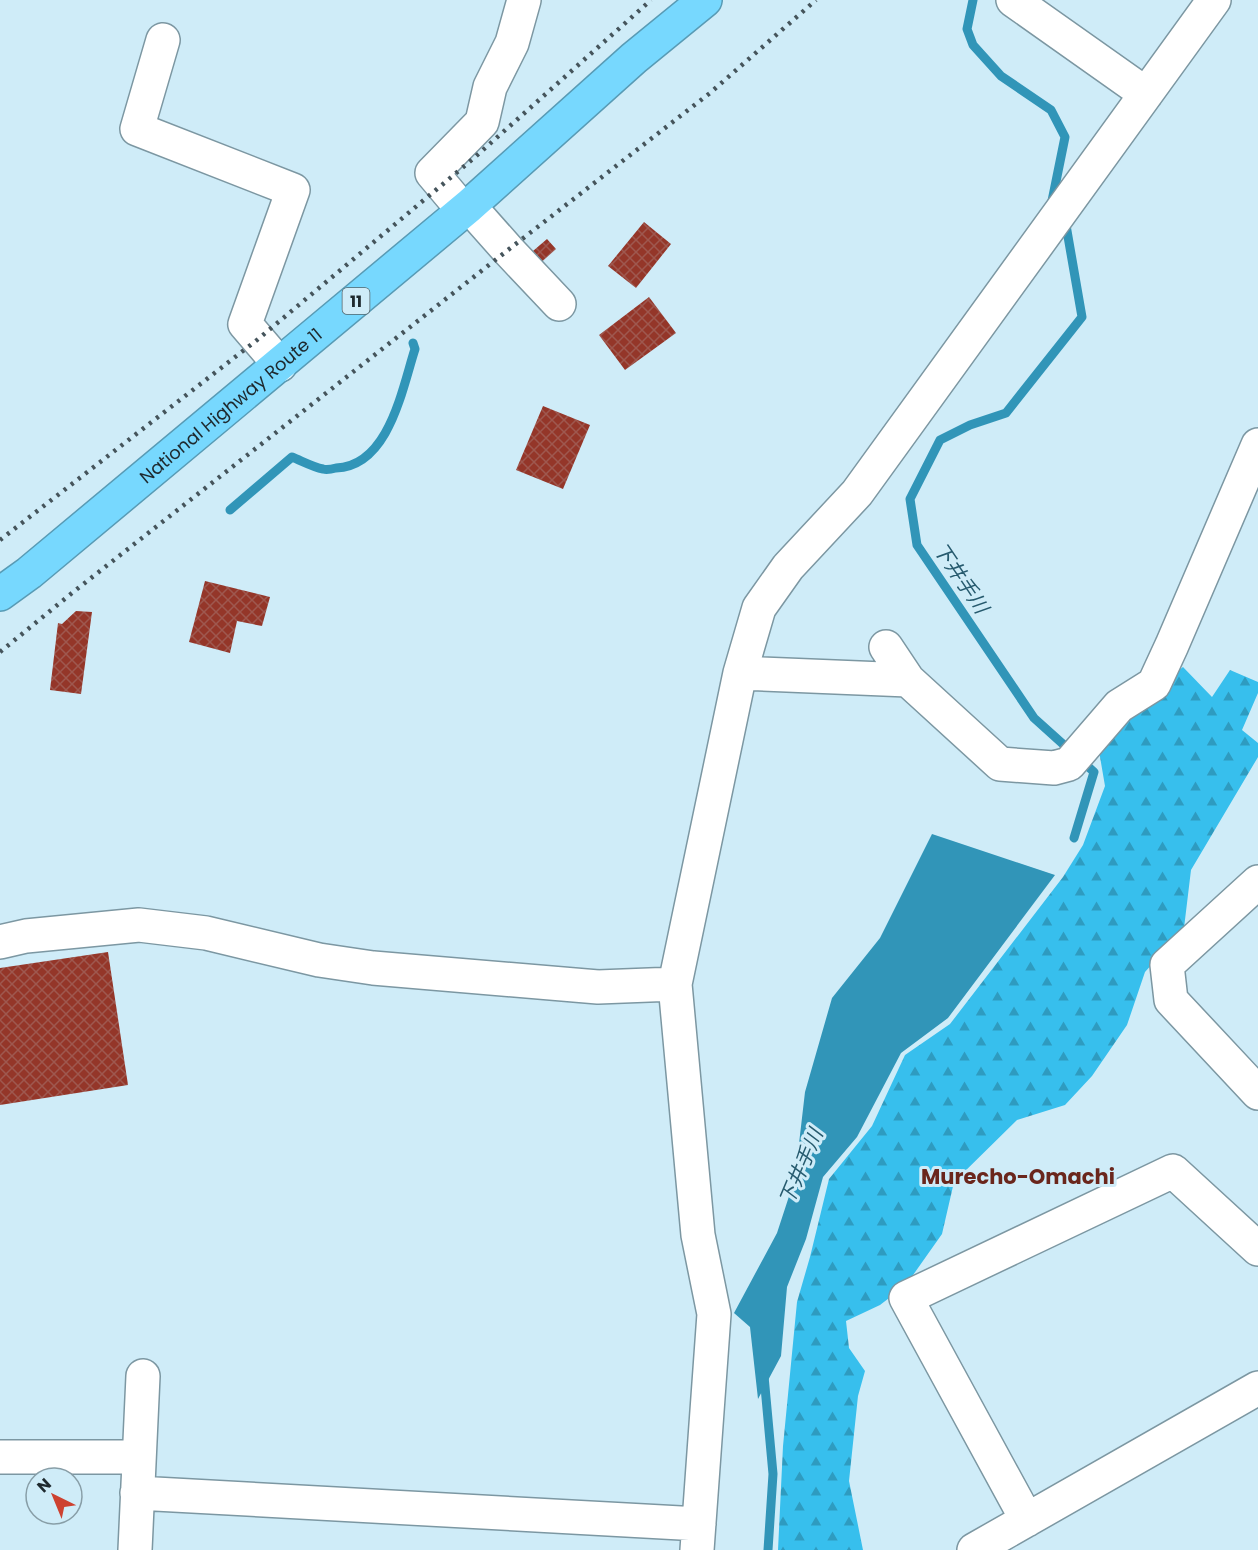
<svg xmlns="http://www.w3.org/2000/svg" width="1258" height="1550" font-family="Poppins,'Noto Sans JP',sans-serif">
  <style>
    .forest { fill: url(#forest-firs) }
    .water { fill: #3195b8 }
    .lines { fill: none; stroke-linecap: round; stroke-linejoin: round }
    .stream { stroke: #3195b8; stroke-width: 9 }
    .building { fill: url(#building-cross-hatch) }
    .minor-casing { stroke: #7c97a2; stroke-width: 36 }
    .highway-casing { stroke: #589bb5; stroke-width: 36 }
    .minor { stroke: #fff; stroke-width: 33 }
    .highway { stroke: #77d8fe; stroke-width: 33 }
    .rail { stroke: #45545b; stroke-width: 4.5; stroke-dasharray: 3 6; stroke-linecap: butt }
    .labels { text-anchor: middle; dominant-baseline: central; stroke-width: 6; stroke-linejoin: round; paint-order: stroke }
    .shield { fill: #cfecf8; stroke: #53646b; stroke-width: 1.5 }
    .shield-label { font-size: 16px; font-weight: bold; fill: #1e292e }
    .street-label { font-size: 18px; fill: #1e292e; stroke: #cfecf8 }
    .water-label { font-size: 20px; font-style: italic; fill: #265a6e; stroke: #cfecf8 }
    .quarter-label { font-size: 21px; font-weight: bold; fill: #6a261c; stroke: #cfecf8 }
  </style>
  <defs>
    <pattern id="forest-firs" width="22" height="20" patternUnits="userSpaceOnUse" patternTransform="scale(1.5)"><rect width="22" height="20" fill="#37bfed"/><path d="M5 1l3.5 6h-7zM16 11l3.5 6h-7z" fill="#2e9bc0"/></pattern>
    <pattern id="building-cross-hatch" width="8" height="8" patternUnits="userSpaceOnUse" patternTransform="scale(1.5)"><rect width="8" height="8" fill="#943629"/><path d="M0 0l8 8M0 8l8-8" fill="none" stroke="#9e584f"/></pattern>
  </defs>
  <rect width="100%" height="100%" fill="#cfecf8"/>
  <!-- forest -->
  <path class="forest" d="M1183,667L1212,697L1230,670L1258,682V693L1242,730L1258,743V757L1191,870L1184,928L1145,972L1127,1025L1092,1076L1065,1105L1017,1120L954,1182L942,1234L906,1285L880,1305L846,1321L849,1348L865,1371L858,1396L849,1481L863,1550H778L783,1446L797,1302L810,1257L829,1179L872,1126L905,1055L950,1024L1063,877L1083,845L1105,786L1099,751L1128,709Z"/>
  <!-- water -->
  <path class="water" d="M932,834L1055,875L948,1018L901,1053L857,1137L823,1177L806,1239L787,1287L781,1356L758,1399L750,1327L734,1313L777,1233L795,1178L805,1092L832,998L880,938Z"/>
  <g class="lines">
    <!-- stream -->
    <path class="stream" d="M973,0L967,29L973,45L1001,76L1051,110L1065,137L1052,201
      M1066,225L1082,317L1006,413L970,425L940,440L910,499L917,545L1034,718L1094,772L1074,838
      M230,510L292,457C302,461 313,467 323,469C327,470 332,469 336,468C389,466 402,389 415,349L413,343
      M764,1376L773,1474L768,1550"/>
  </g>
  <!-- building -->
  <path class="building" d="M644,222L671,244L636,288L608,266Z
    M547,239L556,249L536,267L526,257Z
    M649,297L676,333L625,370L599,335Z
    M543,406L590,425L563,489L516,470Z
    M205,581L270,597L262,626L237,621L230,653L189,642Z
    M76,611L92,612L81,694L50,690L58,623L62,624Z
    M108,952L128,1085L0,1105V968Z"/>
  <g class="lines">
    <!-- minor casing -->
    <g class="minor-casing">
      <path id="minor" d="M1013,0L1146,94
        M163,40L137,129L293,190L245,324L280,365
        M469,206L508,250L559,304
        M464,211L432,173L482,122L490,87L512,43L524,0
        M886,647L908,680L1000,764L1054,768L1069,764L1119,706L1154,684L1172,645L1258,445
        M740,673L908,680
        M1258,882L1167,965L1171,1000L1258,1093
        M0,942L26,936L139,925L206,933L319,960L373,968L598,987L675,984
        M0,1457H139
        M137,1493L699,1524
        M1027,1520L906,1298L1173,1171L1258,1249
        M135,1550L143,1376
        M697,1550L714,1314L698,1235L675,984L740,673L759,608L788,567L857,493L1214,0
        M974,1550L1258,1388"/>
    </g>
    <!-- highway casing -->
    <g class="highway-casing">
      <g id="highway">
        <path id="s1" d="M0,594L29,573L469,206L634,58L705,0"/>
      </g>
    </g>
    <!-- minor -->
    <use href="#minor" class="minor"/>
    <!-- highway -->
    <use href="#highway" class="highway"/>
    <!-- rail -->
    <path class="rail" d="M0,540L257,340L474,158L651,0
      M0,652L72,593L508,250L710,93L816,0"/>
  </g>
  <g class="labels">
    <!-- shield labels -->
    <rect class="shield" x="342.5" y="288" width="27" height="26" rx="4.5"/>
    <g class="shield-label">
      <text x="356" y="301">11</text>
    </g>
    <!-- street labels -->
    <g class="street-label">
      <text stroke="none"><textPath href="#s1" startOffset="298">National Highway Route 11</textPath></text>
    </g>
    <!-- water labels -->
    <g class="water-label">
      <text transform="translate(961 578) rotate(56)">下井手川</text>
      <text transform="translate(801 1167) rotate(-67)">下井手川</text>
    </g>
    <!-- quarter labels -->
    <g class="quarter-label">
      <text x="1018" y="1176">Murecho-Omachi</text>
    </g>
  </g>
  <!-- north arrow -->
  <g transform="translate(54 1496) rotate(317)"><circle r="28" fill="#cfecf8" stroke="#889ea7" stroke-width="1.5"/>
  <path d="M0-4.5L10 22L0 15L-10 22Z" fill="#cd4130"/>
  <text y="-9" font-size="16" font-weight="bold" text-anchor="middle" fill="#1e292e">N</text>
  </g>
</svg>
